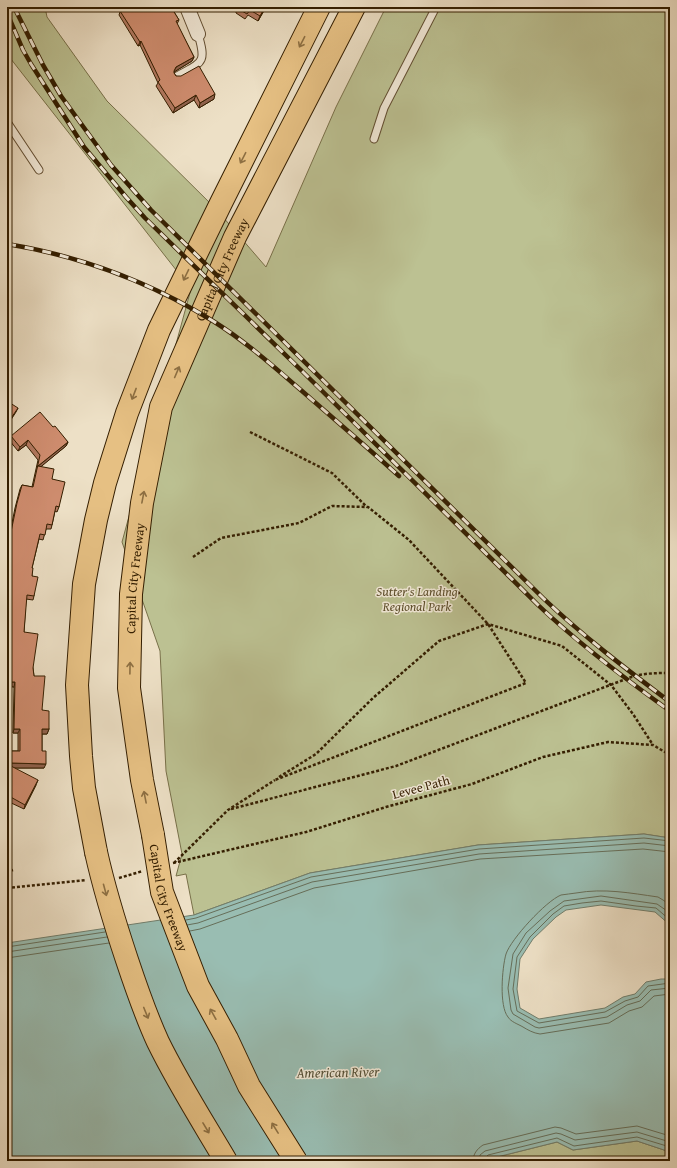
<svg xmlns="http://www.w3.org/2000/svg" width="677" height="1168" font-family="'Gentium Book Plus',serif">
  <style>
    .green { fill: #bcc192; stroke: #787049 }
    .water { fill: #99bdb2; stroke: #717d6b }
    .lines { fill: none; stroke-linecap: round; stroke-linejoin: round }
    .shore { stroke: #666e59; stroke-width: 1 }
    .service-casing { stroke: #624e32; stroke-width: 9 }
    .minor-casing { stroke: #624e32; stroke-width: 16 }
    .motorway-casing { stroke: #341e00; stroke-width: 24 }
    .path { stroke: #341e00; stroke-width: 2.5; stroke-dasharray: 3 2; stroke-linecap: butt }
    .service { stroke: #f3ebda; stroke-width: 7 }
    .minor { stroke: #f3ebda; stroke-width: 14 }
    .motorway { stroke: #e6c083; stroke-width: 22 }
    .rail-casing { stroke: #341e00; stroke-width: 4.5 }
    .rail { stroke: #f3ebda; stroke-width: 3; stroke-dasharray: 9; stroke-linecap: butt }
    .motorway-bridge-casing { stroke: #341e00; stroke-width: 24; stroke-linecap: butt }
    .motorway-bridge { stroke: #e6c083; stroke-width: 22 }
    .wall { fill: #b1785f; stroke: #341e00 }
    .shaded-wall { fill: #90624d; stroke: #341e00 }
    .building { fill: #ce8c6e; stroke: #341e00 }
    .oneway { stroke: #8d6f42 }
    .labels { text-anchor: middle; dominant-baseline: central; stroke-width: 3; stroke-linejoin: round; paint-order: stroke }
    .street-label { font-size: 13px; fill: #341e00; stroke: #f3ebda }
    .park-label { font-size: 13px; font-style: italic; fill: #5d4f2c; stroke: #f3ebda }
    .water-label { font-size: 14px; font-style: italic; fill: #524e35; stroke: #f3ebda }
  </style>
  <rect width="100%" height="100%" fill="#ede0c6"/>
  <filter id="stains"><feTurbulence type="fractalNoise" baseFrequency=".005" numOctaves="4"/><feColorMatrix values="0 0 0 0 .2 0 0 0 0 .09 0 0 0 0 .02 0 0 0 .5 -.17"/></filter>
  <radialGradient id="worn" r=".72"><stop offset=".6" stop-color="#630" stop-opacity="0"/><stop offset="1" stop-color="#630" stop-opacity=".3"/></radialGradient>
  <!-- green -->
  <path class="green" d="M7,7H45L47,17L107,101L216,209L266,267L336,107L386,7H670V838L644,834L478,845L310,873L194,915L186,874L176,876L182,854L166,771L160,651L122,542L191,289L7,54Z
    M637,1141L670,1152V1161H481L557,1142L573,1150Z"/>
  <!-- water -->
  <path class="water" d="M644,834L670,838V925L655,912L601,905L566,910L556,917L533,939L520,959L517,989L520,1008L539,1019L605,1008L623,997L635,994L646,982L661,979H670V1152L637,1141L573,1150L557,1142L481,1161H7V943L194,915L310,873L478,845Z"/>
  <g class="lines">
    <!-- shore -->
    <path class="shore" d="M670,905L663,900L658,897C630,893 604,888 576,893C571,894 566,894 561,895C546,901 511,939 506,954C502,968 499,1006 508,1017C511,1022 518,1024 523,1027C528,1030 533,1033 540,1034L609,1023L629,1011L642,1007L654,996L670,994
      M670,913L657,904L601,896L564,901L550,911L526,933L513,954L508,988L511,1010L513,1014L535,1027L539,1028L607,1017L627,1005L640,1001L651,990L670,988
      M186,920L196,918L311,877L479,849L644,838L670,841
      M670,920L656,908L636,906L601,901L582,903L564,906L553,914L530,937L517,957L513,989L517,1011L539,1023L605,1012L625,1001L638,997L648,986L670,983
      M187,925L198,923L312,882L479,854L644,843L670,846
      M190,931L200,929L314,888L480,859L643,849L670,852
      M7,947L105,932
      M7,952L107,937
      M7,958L109,943
      M473,1161C473,1154 477,1149 483,1145L555,1127L561,1128L576,1134L637,1126L670,1136
      M479,1161L480,1155L485,1151L556,1133L561,1134L575,1140L637,1132L670,1142
      M484,1161L485,1158L488,1155L557,1138L574,1146L637,1137L670,1147"/>
    <!-- service casing -->
    <g class="service-casing">
      <path id="service" d="M177,76C202,62 207,64 198,34
        M7,122L39,170
        M374,139L384,108L436,7"/>
    </g>
    <!-- minor casing -->
    <g class="minor-casing">
      <path id="minor" d="M187,7L198,34"/>
    </g>
    <!-- motorway casing -->
    <g class="motorway-casing">
      <g id="motorway">
        <path id="s1" d="M153,835L142,780L129,688L131,594L142,503L161,407L235,237L354,7"/>
        <path d="M96,852L84,788L81,756L77,685L84,584L96,520L105,483L127,413L159,330L221,203L319,7"/>
      </g>
    </g>
    <!-- path -->
    <path class="path" d="M250,432L332,473L367,507
      M193,557L221,538L299,523L332,506L368,507L409,540L488,624L526,683L275,780
      M279,777L316,754L373,698L439,641L488,624L562,646L611,685L633,714L653,745
      M231,809L396,766L626,679C640,673 655,673 670,673
      M173,863L306,832L386,807L472,784L543,757L608,742L653,745L670,755
      M174,863L228,810L275,780
      M7,872L13,870
      M119,878L143,871
      M7,888L86,880"/>
    <!-- service -->
    <use href="#service" class="service"/>
    <!-- minor -->
    <use href="#minor" class="minor"/>
    <!-- motorway -->
    <use href="#motorway" class="motorway"/>
    <!-- rail casing -->
    <g class="rail-casing">
      <path id="rail" d="M14,7L43,65L61,96L111,165L151,210L543,598C583,636 626,669 670,702
        M7,13L23,50L31,64L84,147L126,197L145,218L303,372L538,605C579,644 624,678 670,711
        M7,244C80,256 150,282 213,321C248,343 279,371 310,398C340,424 370,450 399,476"/>
    </g>
    <!-- rail -->
    <use href="#rail" class="rail"/>
    <!-- motorway-bridge casing -->
    <g class="motorway-bridge-casing">
      <g id="motorway-bridge">
        <path id="s2" d="M153,835L162,892L198,986L227,1039L249,1086L296,1161"/>
        <path d="M96,852C104,888 115,924 127,960C136,987 146,1016 158,1042C178,1083 203,1122 226,1161"/>
      </g>
    </g>
    <!-- motorway-bridge -->
    <use href="#motorway-bridge" class="motorway-bridge"/>
  </g>
  <!-- wall -->
  <path class="wall" d="M118,7H171L179,20L177,24L194,57L192,61L174,72V73L176,76L214,99L199,108L194,100L173,113L156,86L158,83L140,45L138,46L119,15L120,12Z
    M230,7H266L258,21L248,15L245,19L236,13V11Z
    M53,427L68,442L66,446L41,466L52,479L59,507L57,512L55,511L52,525L51,529H46L43,540L39,539L32,568V576L34,596L33,600L26,599L24,632L33,668L34,676L42,710L49,729L47,734H42V751L44,768H14L36,785L24,809L7,801V773L10,768V755L11,751H18V733H13L14,687L7,686V569L8,562H7V548L15,508L20,489L22,485L32,487L38,460L26,445L18,451L9,440L11,436Z"/>
  <!-- shaded-wall -->
  <path class="shaded-wall" d="M265,7H266L258,21L260,16Z
    M141,41L140,45L138,46L140,42Z
    M194,57L192,61L174,72L172,75L176,67Z
    M215,94L214,99L199,108L200,103Z
    M196,95L194,100L173,113L175,108Z
    M18,408L16,412L7,426V424Z
    M28,440L26,445L18,451L20,447Z
    M68,442L66,446L37,470L38,466Z
    M7,682H15L14,687L7,686Z
    M14,729H20L18,733H13Z
    M42,729H49L47,734H40Z
    M11,763L46,764L44,768H9Z
    M38,780L36,785L24,809L25,805Z
    M10,819L7,825V821Z"/>
  <!-- building -->
  <path class="building" d="M122,7H171L179,20L176,21L194,57L176,67L174,71V73L176,76H181L199,66L215,94L200,103L196,95L175,108L158,82L160,80L141,41L140,42L120,11L123,9Z
    M238,7H265L260,16L250,10L247,14L237,8Z
    M7,401L18,408L7,424Z
    M40,412L53,427L55,426L68,442L38,466L54,469L52,479L65,482L59,507L56,506L52,525L47,524L45,535L40,534L32,568H33L32,576L38,577L34,596L27,595L24,632L38,634L33,668L34,676H45L42,710L49,711V729H42V751H46V764L11,763V751H20V729H14L15,682H7V574L10,557H7V551L17,503L22,485L33,487L40,455L28,440L20,447L11,436Z
    M11,766L38,780L25,805L7,795V782L9,781L7,780V773Z
    M7,815L10,819L7,821Z"/>
  <!-- one-way arrows -->
  <defs><path id="oneway-shaft" d="M-6 0H5M1.5-3L5.5 0L1.5 3" fill="none" stroke-width="1.6" stroke-linecap="round" stroke-linejoin="round"/></defs>
  <g class="oneway">
    <use href="#oneway-shaft" transform="translate(302 42) rotate(117)"/>
    <use href="#oneway-shaft" transform="translate(243 158) rotate(117)"/>
    <use href="#oneway-shaft" transform="translate(186 275) rotate(116)"/>
    <use href="#oneway-shaft" transform="translate(177 372) rotate(-67)"/>
    <use href="#oneway-shaft" transform="translate(134 394) rotate(111)"/>
    <use href="#oneway-shaft" transform="translate(143 497) rotate(-79)"/>
    <use href="#oneway-shaft" transform="translate(130 668) rotate(-89)"/>
    <use href="#oneway-shaft" transform="translate(145 797) rotate(-101)"/>
    <use href="#oneway-shaft" transform="translate(105 890) rotate(75)"/>
    <use href="#oneway-shaft" transform="translate(146 1013) rotate(68)"/>
    <use href="#oneway-shaft" transform="translate(213 1014) rotate(-119)"/>
    <use href="#oneway-shaft" transform="translate(206 1128) rotate(59)"/>
    <use href="#oneway-shaft" transform="translate(275 1128) rotate(-122)"/>
  </g>
  <g class="labels">
    <!-- street labels -->
    <g class="street-label">
      <text stroke="none"><textPath href="#s1" startOffset="583">Capital City Freeway</textPath></text>
      <text stroke="none"><textPath href="#s1" startOffset="259">Capital City Freeway</textPath></text>
      <text transform="translate(421 787) rotate(-15)">Levee Path</text>
      <text stroke="none"><textPath href="#s2" startOffset="65">Capital City Freeway</textPath></text>
    </g>
    <!-- park labels -->
    <g class="park-label">
      <text x="417" y="591">Sutter's Landing<tspan x="417" dy="15">Regional Park</tspan></text>
    </g>
    <!-- water labels -->
    <g class="water-label">
      <text transform="translate(338 1072) rotate(-1)">American River</text>
    </g>
  </g>
  <!-- margin -->
  <rect width="677" height="1168" fill="none" stroke="#ede0c6" stroke-width="24"/>
  <rect x="8" y="8" width="661" height="1152" fill="none" stroke="#341e00" stroke-width="2"/>
  <rect x="12" y="12" width="653" height="1144" fill="none" stroke="#341e00"/>
  <rect width="100%" height="100%" filter="url(#stains)"/>
  <rect width="100%" height="100%" fill="url(#worn)"/>
</svg>
